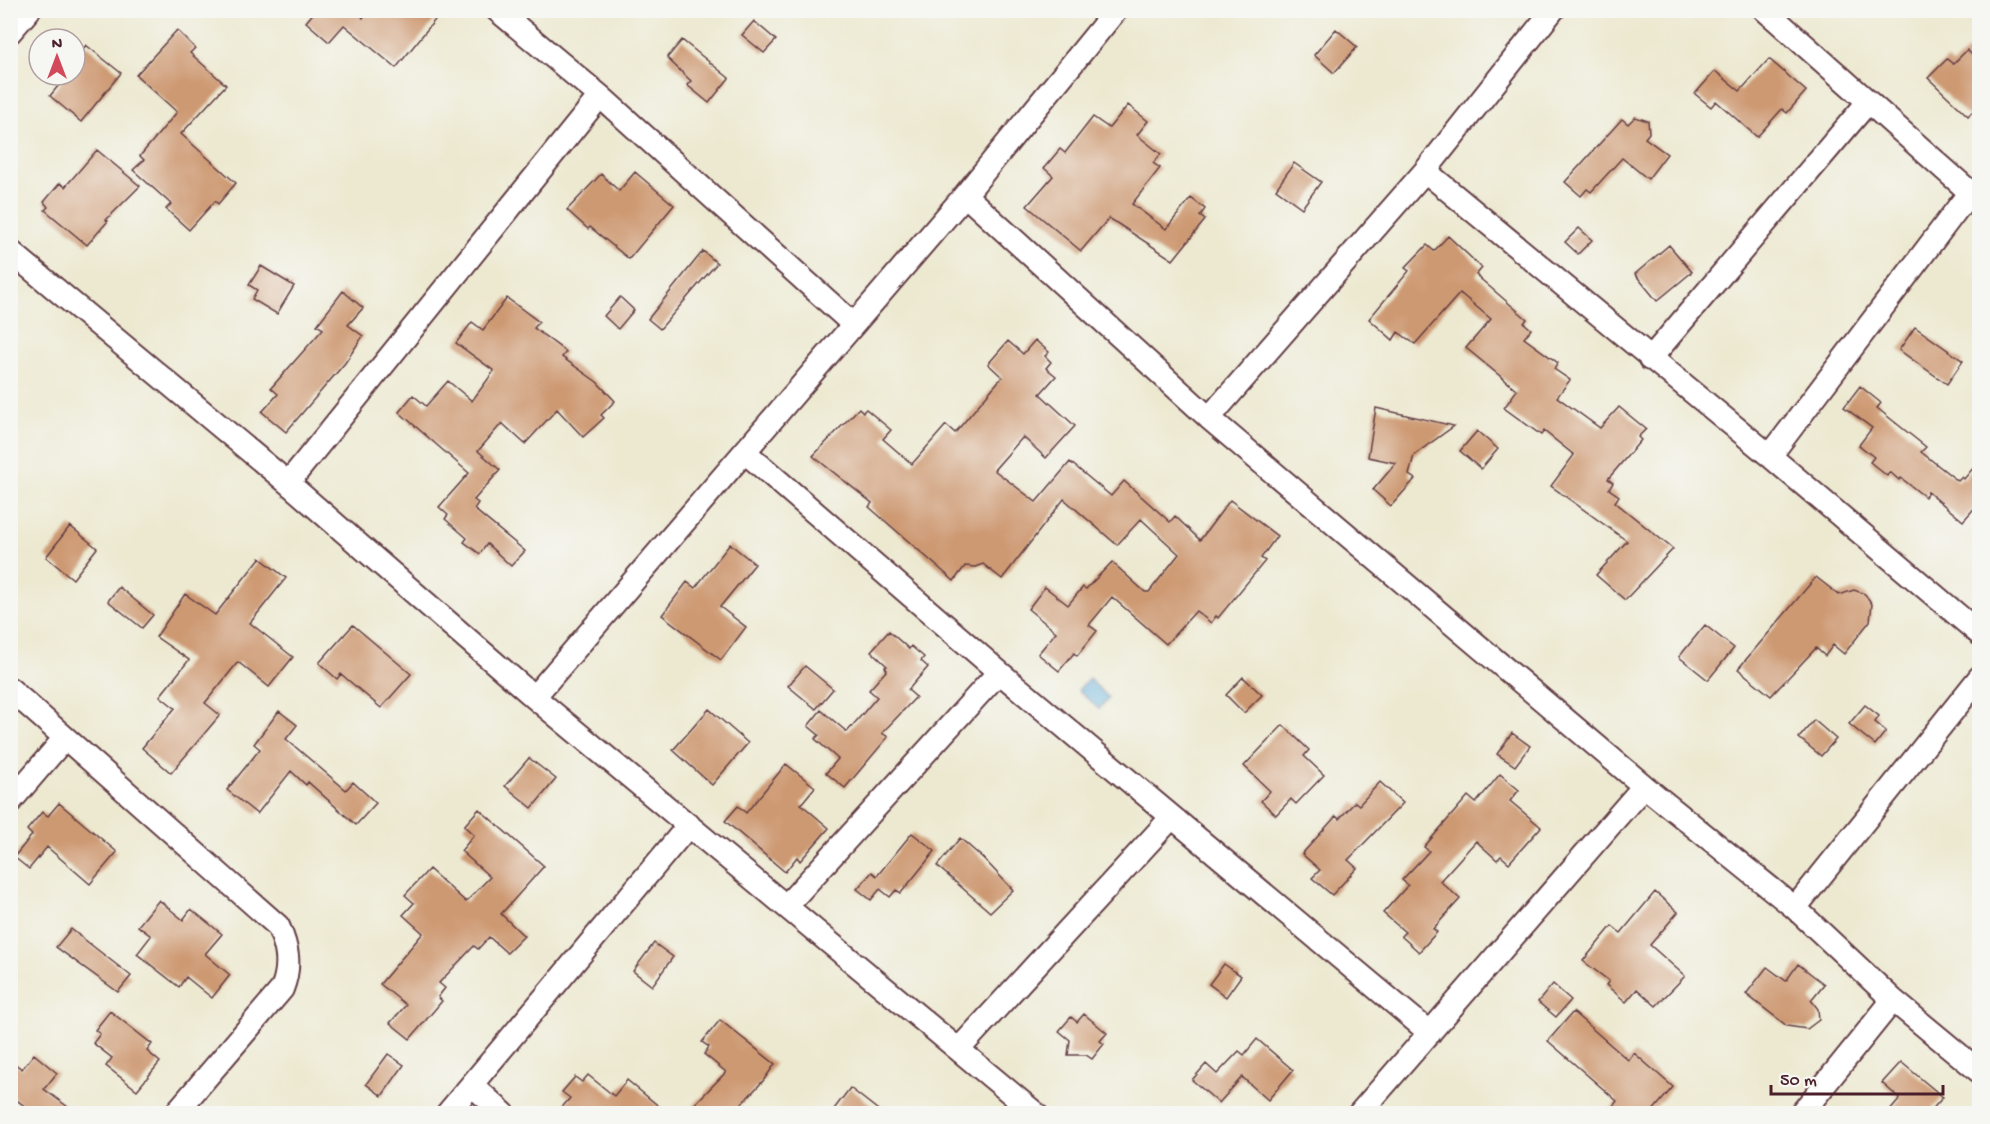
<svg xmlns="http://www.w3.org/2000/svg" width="1990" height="1124" font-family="'Gochi Hand',sans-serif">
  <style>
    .water { fill: #63b1dd; stroke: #566884; stroke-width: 1.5 }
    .building { fill: #cd9972 }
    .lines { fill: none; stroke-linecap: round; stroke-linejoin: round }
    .minor-casing { stroke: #623d44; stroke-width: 26 }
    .minor { stroke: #fff; stroke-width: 22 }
  </style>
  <rect width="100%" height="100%" fill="#f6f6f2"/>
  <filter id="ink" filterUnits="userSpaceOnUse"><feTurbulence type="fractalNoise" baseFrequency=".0167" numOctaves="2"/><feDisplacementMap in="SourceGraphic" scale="12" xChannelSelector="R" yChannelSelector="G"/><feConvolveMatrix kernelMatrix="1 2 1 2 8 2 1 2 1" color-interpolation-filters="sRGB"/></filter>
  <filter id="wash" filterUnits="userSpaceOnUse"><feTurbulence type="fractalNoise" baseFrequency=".008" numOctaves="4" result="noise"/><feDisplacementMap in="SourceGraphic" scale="24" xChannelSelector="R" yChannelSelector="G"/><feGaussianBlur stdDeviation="1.35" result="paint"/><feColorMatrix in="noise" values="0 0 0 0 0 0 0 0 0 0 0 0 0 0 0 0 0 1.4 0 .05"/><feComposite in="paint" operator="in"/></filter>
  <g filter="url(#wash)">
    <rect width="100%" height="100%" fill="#ede9d1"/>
    <!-- water -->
    <path class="water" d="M1089,679L1109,698L1099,709L1078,690Z"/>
    <g id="blocks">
      <!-- building -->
      <path class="building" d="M316,10H357L363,18L369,10H443L396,68L344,25L329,42L306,22Z
        M754,21L776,40L764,53L742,35Z
        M1336,29L1357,47L1334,73L1314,55Z
        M177,30L195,48L190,53L226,85L181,134L236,183L218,204L215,201L189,230L166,209L171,204L133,170L144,160L140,156L177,112L136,75Z
        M682,40L729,78L709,103L687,85L691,81L667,58Z
        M86,45L121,73L81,122L50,96L67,75H75V59Z
        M1967,50L1980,62V104L1968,116L1928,78L1947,59L1953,64Z
        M1769,59L1806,91L1787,113L1782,109L1757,137L1716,101L1711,107L1695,94L1715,71L1740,91Z
        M1128,105L1148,121L1137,135L1161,154L1153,163L1160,168L1132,204L1166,229L1191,198L1205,209L1200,216L1205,220L1173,260L1109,218L1081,251L1027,206L1053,176L1044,168L1060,149L1065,153L1093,117L1109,128Z
        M1635,117L1648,121L1649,133L1645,138L1667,154L1648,179L1622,158L1591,192L1587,189L1581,196L1565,182L1622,119L1628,124Z
        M97,150L140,186L106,220L108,221L87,245L45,210L48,207L44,202L60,183L65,187Z
        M1294,163L1321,182L1302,208L1276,189Z
        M635,172L674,205L629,259L590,227L588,229L567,210L601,174L619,191Z
        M1579,228L1592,240L1578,254L1565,242Z
        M1448,236L1482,268L1476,275L1527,319L1524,323L1531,329L1524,338L1558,363L1554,369L1570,380L1557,397L1600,428L1619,407L1646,429L1638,437L1641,440L1608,479L1613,483L1609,489L1619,496L1615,502L1673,549L1625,600L1596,575L1627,541L1551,486L1574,455L1544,431L1541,435L1504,408L1517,390L1466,348L1491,319L1460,293L1415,344L1398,332L1393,340L1369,319L1409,271L1405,268L1427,245L1434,251Z
        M1669,245L1692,272L1657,301L1635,274Z
        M703,251L717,263L660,329L648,319Z
        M261,266L294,286L277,314L252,299L257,290L249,285Z
        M343,291L363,308L348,325L363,336L345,363L286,432L262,412L278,394L271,388L323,329L317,325Z
        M620,297L634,310L618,329L604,316Z
        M507,298L539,322L534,328L566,352L562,357L597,382L615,401L601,415L604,418L583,437L557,409L525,444L502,423L478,451L500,470L474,500L478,503L474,509L525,551L511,566L487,544L480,554L464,542L467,538L445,519L448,515L439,507L469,473L399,412L413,395L426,406L448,381L472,401L494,371L456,343L472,322L483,330Z
        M1915,327L1963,361L1947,384L1899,350Z
        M1035,340L1049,352L1045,356L1051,362L1046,368L1056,376L1040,394L1075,426L1046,458L1023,437L994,470L1036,502L1070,462L1111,496L1124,481L1170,522L1175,516L1200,540L1230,500L1277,536L1261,558L1265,561L1218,618L1216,616L1211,623L1196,611L1166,644L1112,597L1089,625L1097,631L1077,656L1074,653L1059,671L1038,654L1056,632L1028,609L1045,587L1068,605L1083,587L1086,589L1112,562L1145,592H1149L1179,554L1141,519L1117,545L1064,499L1002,579L983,564L975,567L965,566L954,581L869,507L872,503L813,456L859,408L863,412L866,409L891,430L883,439L912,464L946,425L955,433L1002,377L988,364L1008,341L1023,354Z
        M1860,386L1881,403L1877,408L1926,447L1921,452L1958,481L1962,477L1964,479L1980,460V502L1963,521L1928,492L1925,497L1901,478L1899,480L1890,472L1887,476L1870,462L1874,457L1859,445L1872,428L1844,407Z
        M1376,408L1454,426L1414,455L1409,475L1415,479L1391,506L1373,490L1396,463L1368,457Z
        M1477,431L1498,449L1481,469L1460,451Z
        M70,526L97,548L73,579L46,557Z
        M730,544L755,564L720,607L746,627L721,660L662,615L687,582L695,588Z
        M260,558L286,578L250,623L293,657L269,687L238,662L205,703L220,715L171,773L142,748L175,708L160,696L189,660L156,637L185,594L215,615Z
        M1816,577L1839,595L1854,590L1865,594L1872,604L1870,621L1844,654L1833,645L1825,656L1816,648L1771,696L1738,669Z
        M119,587L153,615L142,628L108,601Z
        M353,625L411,674L381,708L341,674L337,679L319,663Z
        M1705,625L1734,648L1708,680L1679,657Z
        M889,631L909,649L911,646L924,657L921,661L928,667L908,690L916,697L882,733L888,737L845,788L826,773L838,759L815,739L819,735L808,726L821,710L847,732L877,697L869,690L887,670L885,667L887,666L871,651Z
        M805,666L833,689L816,709L788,686Z
        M1243,677L1262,695L1244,713L1226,695Z
        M1865,705L1879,716L1875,722L1886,731L1875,745L1849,724Z
        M709,709L748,743L712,785L673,750Z
        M279,711L297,725L286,739L346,790L353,782L376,803L356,825L308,782L306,785L291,771L257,814L227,790L260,749L254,744Z
        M1814,720L1836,739L1821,756L1799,738Z
        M1283,725L1309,750L1304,756L1324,775L1296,804L1291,799L1276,815L1261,801L1270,791L1244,766Z
        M1512,733L1530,746L1515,766L1497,754Z
        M529,758L556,779L532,808L505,786Z
        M786,764L815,787L801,804L829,828L800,861L797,857L785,872L725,821L738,806L746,813Z
        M1500,774L1519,790L1510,801L1541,827L1509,863L1501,856L1497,860L1476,841L1440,881L1460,899L1433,929L1437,932L1419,952L1401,936L1405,932L1383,913L1408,885L1402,880L1429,851L1424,847L1468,796L1476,803Z
        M1380,782L1403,803L1348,860L1357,868L1332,895L1312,878L1320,870L1302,854L1336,816L1339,819L1355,802L1359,805Z
        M59,803L117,852L90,884L47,847L29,869L14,857L32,835L27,830L42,812L48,816Z
        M479,809L544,866L501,914L524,936L507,953L489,937L478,949L474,946L439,983L445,988L438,997L442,1001L410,1039L390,1023L406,1005L380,984L423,933L403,915L414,903L405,895L429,869L466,902L490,877L461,851L474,835L464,826Z
        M912,833L935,851L901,893L896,890L890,897L880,889L871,900L857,889L872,872L877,876Z
        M960,838L984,859L1013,890L990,912L937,866Z
        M1655,892L1678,912L1650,945L1685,976L1656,1006L1637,989L1626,1002L1606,985L1609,981L1583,961L1612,926L1621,933Z
        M159,900L183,920L191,909L222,934L205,954L230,975L212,998L186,977L179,987L137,954L151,936L138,926Z
        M71,929L131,976L118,992L56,947Z
        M654,943L673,957L652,986L633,971Z
        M1224,964L1241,976L1226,997L1209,984Z
        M1798,964L1824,984L1811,1000L1818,1009L1819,1020L1807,1029L1787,1026L1746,994L1767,967L1786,981Z
        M1553,984L1571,1000L1556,1017L1538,1002Z
        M110,1011L152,1044L147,1051L160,1062L137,1090L106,1066L112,1058L93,1043L100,1034L95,1030Z
        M1573,1012L1628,1060L1634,1053L1673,1087L1651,1113H1607L1617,1101L1548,1041Z
        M1084,1014L1107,1033L1100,1041L1104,1044L1092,1059L1086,1055H1068L1070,1040L1059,1031L1071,1017L1077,1022Z
        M720,1020L775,1064L763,1081L733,1113H686L726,1072L704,1054L709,1047L702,1042Z
        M1257,1039L1293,1070L1268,1100L1242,1077L1219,1103L1192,1080L1206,1064L1217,1074L1239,1051L1244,1055Z
        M34,1054L57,1073L44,1089L76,1113H34L10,1095V1060L22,1069Z
        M388,1054L404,1065L382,1096L366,1084Z
        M1901,1062L1943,1097L1929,1113H1888L1900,1099L1882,1083Z
        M588,1075L614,1096L627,1080L667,1113H557L570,1098L562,1092L575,1077L582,1082Z
        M850,1088L882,1113H831Z"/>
    </g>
  </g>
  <g filter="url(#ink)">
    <use href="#blocks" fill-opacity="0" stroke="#623d44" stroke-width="1.5"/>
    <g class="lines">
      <!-- minor casing -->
      <g class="minor-casing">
        <path id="minor" d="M497,10L600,96L853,324
          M1765,10L1980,201
          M10,32L29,10
          M1425,171L1770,456L1980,634
          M965,195L1209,418L1644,786L1795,908L1893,1000L1980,1072
          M10,251L288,483L534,697L1036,1114
          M1650,359L1868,102
          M1209,418L1425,171L1553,10
          M746,453L999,672L1430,1033
          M1770,456L1970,192
          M288,483L600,96
          M10,689L278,926C288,948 291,966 282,989L175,1114
          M534,697L965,195L1116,10
          M10,802L64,739
          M787,905L999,672
          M1795,908L1980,677
          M959,1049L1172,817
          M472,1085L504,1114
          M447,1114L689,825
          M1359,1114L1644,786
          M1801,1114L1893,1000"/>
      </g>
      <!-- minor -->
      <use href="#minor" class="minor"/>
    </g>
  </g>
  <!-- margin -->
  <rect width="1990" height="1124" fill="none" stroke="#f6f6f2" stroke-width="36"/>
  <!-- north arrow -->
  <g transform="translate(57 57)"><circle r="28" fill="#f6f6f2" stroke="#b1a0a2" stroke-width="1.5"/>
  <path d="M0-4.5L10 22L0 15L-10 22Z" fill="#d1495b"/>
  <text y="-9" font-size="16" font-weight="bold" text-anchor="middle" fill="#4a1f2b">N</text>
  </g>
  <!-- scale -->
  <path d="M1771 1085v9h172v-9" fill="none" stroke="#4a1f2b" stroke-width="3"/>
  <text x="1780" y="1085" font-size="18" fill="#4a1f2b" stroke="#f6f6f2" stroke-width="4.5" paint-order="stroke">50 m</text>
</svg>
